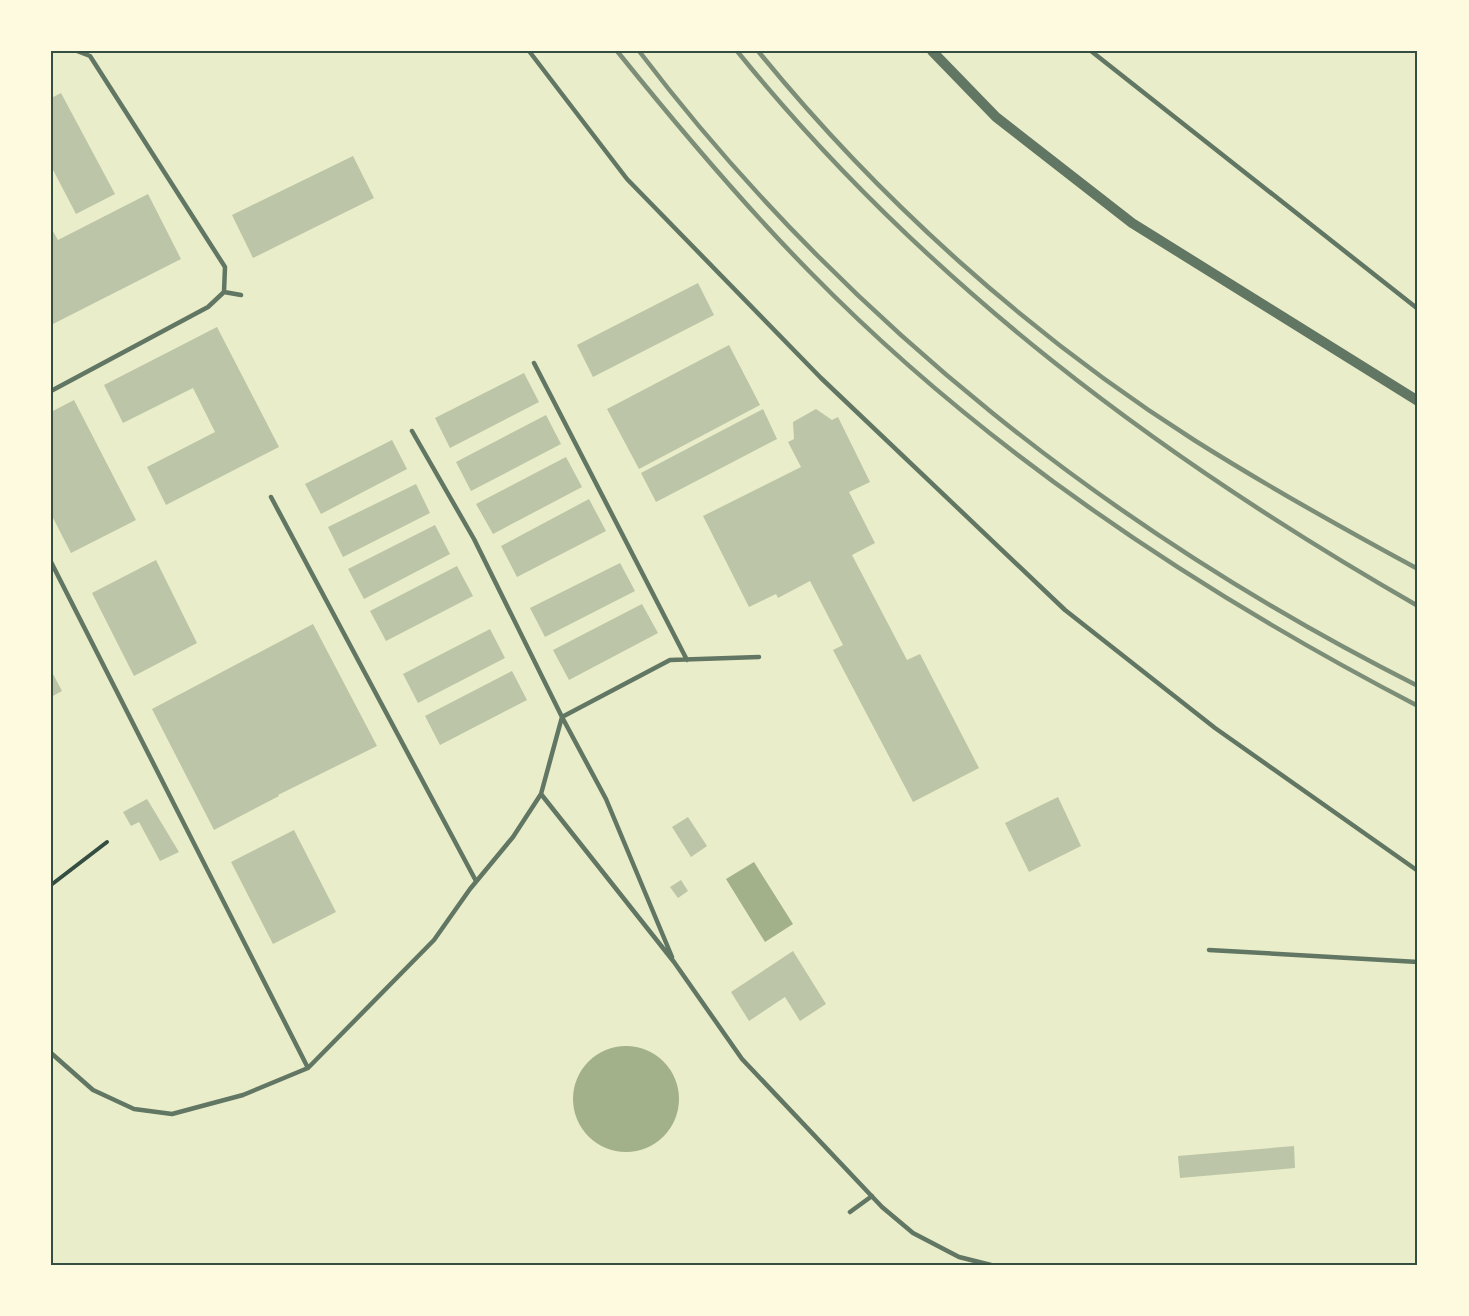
<svg xmlns="http://www.w3.org/2000/svg" width="1469" height="1316" font-family="'Source Sans 3',sans-serif">
  <style>
    .water { fill: #a3b18a }
    .building { fill: #bcc5a7 }
    .lines { fill: none; stroke-linecap: round; stroke-linejoin: round }
    .path { stroke: #344e41; stroke-width: 4 }
    .service { stroke: #617663; stroke-width: 4.5 }
    .tertiary { stroke: #617663; stroke-width: 10 }
    .rail { stroke: #7c8e77; stroke-width: 4.5 }
    .neatline { fill: none; stroke: #344e41; stroke-width: 2 }
  </style>
  <rect width="100%" height="100%" fill="#e9edc9"/>
  <!-- water -->
  <path class="water" d="M754,862L793,924L765,942L726,879Z
    M573 1099a53 53 0 1 1 106 0a53 53 0 1 1-106 0Z"/>
  <!-- building -->
  <path class="building" d="M61,93L115,194L76,214L51,166V98Z
    M353,156L374,198L253,258L232,215Z
    M148,194L181,259L51,325V228L58,240Z
    M698,283L714,315L593,377L577,345Z
    M217,327L279,447L166,505L147,467L215,432L193,388L123,423L104,385Z
    M729,345L760,405L639,469L607,409Z
    M524,373L539,402L450,448L435,418Z
    M74,400L136,520L71,553L51,514V412Z
    M763,409L777,439L656,502L641,473Z
    M816,409L832,420L838,417L870,482L849,492L875,543L852,555L907,660L920,654L979,768L913,802L833,650L843,645L810,581L778,598L776,594L749,607L703,516L801,467L788,442L794,439L793,422Z
    M546,415L561,444L471,491L456,462Z
    M392,440L407,469L321,514L305,484Z
    M566,457L582,487L493,534L476,504Z
    M416,484L430,513L343,557L328,527Z
    M589,499L606,531L517,577L501,546Z
    M435,525L450,554L364,599L348,569Z
    M156,560L197,643L134,676L92,593Z
    M620,563L635,591L545,637L530,608Z
    M457,566L473,596L386,641L370,611Z
    M642,604L658,633L569,680L553,650Z
    M313,624L377,746L278,795L279,796L214,830L152,709Z
    M490,629L505,658L418,703L403,674Z
    M512,671L527,700L440,745L425,716Z
    M53,674L62,691L51,697V675Z
    M1058,797L1081,846L1029,872L1005,823Z
    M147,799L179,852L160,861L139,822L131,826L123,812Z
    M688,817L707,846L691,857L672,827Z
    M294,830L336,912L273,944L231,862Z
    M681,880L688,891L678,898L670,887Z
    M793,951L826,1004L800,1021L785,997L749,1021L731,992Z
    M1294,1146L1295,1168L1180,1178L1178,1156Z"/>
  <g class="lines">
    <!-- path -->
    <path class="path" d="M51,885L107,842"/>
    <!-- service -->
    <path class="service" d="M529,51L627,179L821,378L1065,610L1215,728L1418,871
      M1091,51L1418,309
      M224,292L241,295
      M534,363L687,660
      M51,391L208,307L224,292L225,267L90,56L77,51
      M271,497L476,881
      M51,562L308,1068
      M541,794L674,962L742,1059L882,1207L913,1233L959,1257L991,1265
      M1209,950L1418,962
      M672,957L606,799L562,717L670,660L759,657
      M51,1053L93,1090L134,1109L172,1114L243,1095L308,1068L434,940L470,889L513,837L541,794L562,717L474,539L412,431
      M850,1212L872,1196"/>
    <!-- tertiary -->
    <path class="tertiary" d="M932,51L996,117L1132,223L1418,401"/>
    <!-- rail -->
    <path class="rail" d="M617,51C679,128 741,202 810,272C985,451 1197,591 1418,706
      M639,51C844,321 1116,534 1418,686
      M737,51C925,283 1160,458 1418,606
      M758,51C880,201 1031,336 1194,440C1267,486 1342,528 1418,569"/>
  </g>
  <!-- border -->
  <rect width="1469" height="1316" fill="none" stroke="#fefae0" stroke-width="105"/>
  <rect x="52" y="52" width="1364" height="1212" class="neatline"/>
</svg>
